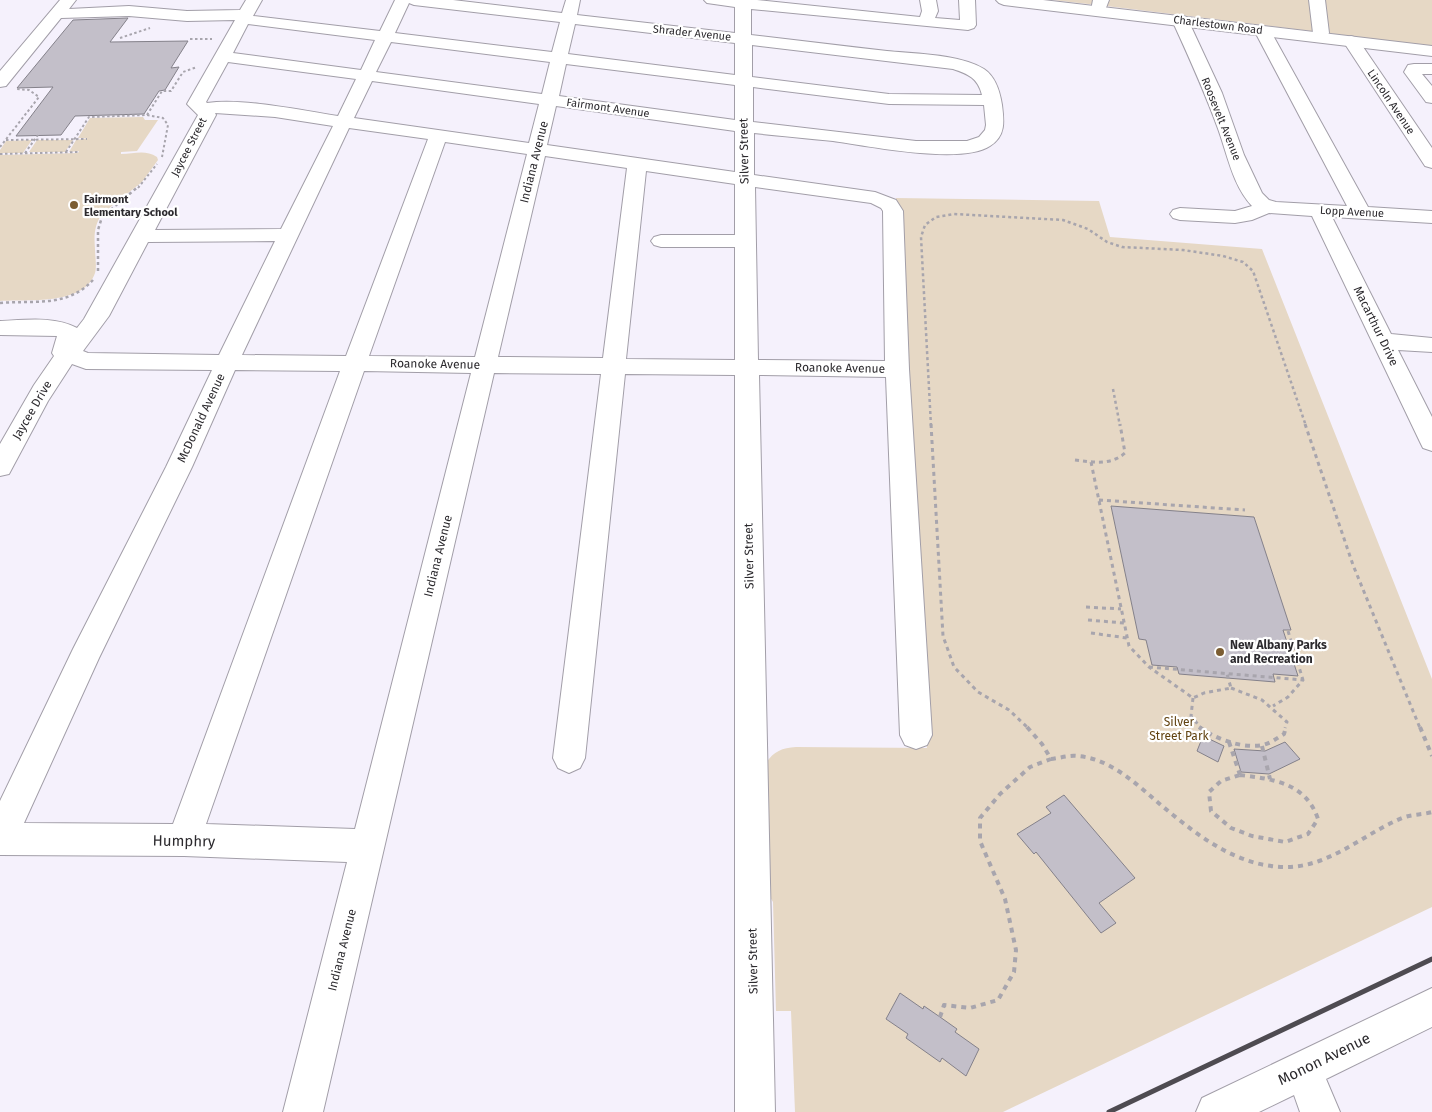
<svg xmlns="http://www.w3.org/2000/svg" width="1432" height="1112" font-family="'Fira Sans',sans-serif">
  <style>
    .green { fill: #e6d8c5 }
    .building { fill: #c3bfc9; stroke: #84818a }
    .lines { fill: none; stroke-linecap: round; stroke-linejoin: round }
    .minor-casing { stroke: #a29ea8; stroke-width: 2 }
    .major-casing { stroke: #a29ea8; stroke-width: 2 }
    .path-far3 { stroke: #a8a5ad; stroke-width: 2; stroke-dasharray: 2.5 2.5; stroke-linecap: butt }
    .path-far2 { stroke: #a8a5ad; stroke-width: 2.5; stroke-dasharray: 3 3; stroke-linecap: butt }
    .path-far1 { stroke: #a8a5ad; stroke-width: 3; stroke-dasharray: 4 4; stroke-linecap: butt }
    .path { stroke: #a8a5ad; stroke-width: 4; stroke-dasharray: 5 5; stroke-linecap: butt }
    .minor { fill: #fff; fill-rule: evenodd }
    .major { fill: #fff; fill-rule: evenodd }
    .rail { stroke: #4e4b51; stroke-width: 5 }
    .poi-dot { fill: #7b5d32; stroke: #fff; stroke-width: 2 }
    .labels { text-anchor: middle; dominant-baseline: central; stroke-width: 4.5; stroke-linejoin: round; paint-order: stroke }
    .far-street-label { font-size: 11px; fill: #2c2a2e; stroke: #fff }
    .far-poi-label { font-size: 11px; font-weight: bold; fill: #2c2a2e; stroke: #fff; text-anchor: start }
    .street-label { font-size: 12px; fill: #2c2a2e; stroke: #fff }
    .poi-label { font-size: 12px; font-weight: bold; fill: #2c2a2e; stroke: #fff; text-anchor: start }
    .park-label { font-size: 12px; fill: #624311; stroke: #fff }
    .near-street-label { font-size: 15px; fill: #2c2a2e; stroke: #fff }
  </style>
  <rect width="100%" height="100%" fill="#f5f1fc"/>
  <!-- green -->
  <path class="green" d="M1052,0H1432V46L1106,6Z
    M143,117L145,120H158L137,151L121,152V154C134,154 145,149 157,157L158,160L142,182L103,213C94,224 94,236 95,249C95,256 97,266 95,273C84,306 27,299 0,301V155L78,153L79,151L69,152L76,140L88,138H78L90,118Z
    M32,140L23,153H0V150L6,141Z
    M37,140H73L65,152H29Z
    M896,198L1099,201L1110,237L1262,249L1432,679V907L1003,1112H795L791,1011H776L773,902L767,892L766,763C774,751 782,748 796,747L927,748L921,717Z"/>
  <!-- building -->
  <path class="building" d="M128,18L110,42L188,41L171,68L179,67L165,90L159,91L144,114L75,116L61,135L16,136L53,87L17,88L73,20Z
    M1111,506L1254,517L1291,630H1283L1298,676L1273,674L1275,682L1179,674L1177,667L1152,665L1146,640L1139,639Z
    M1203,736L1224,746L1218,762L1197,751Z
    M1285,742L1300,759L1269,774L1241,772L1234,749L1265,751Z
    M1064,795L1135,878L1099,903L1116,923L1101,933L1036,852L1034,854L1017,834L1051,813L1046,807Z
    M900,993L923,1009L924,1006L940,1017L957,1029L955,1032L979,1049L966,1076L942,1058L940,1062L906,1038L908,1034L886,1019Z"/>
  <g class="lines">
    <!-- minor casing -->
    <g class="minor-casing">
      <path id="minor" d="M60,0H76L69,9L129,6L187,11L240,10L246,0H262L253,16L380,31L395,0H453L562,13L566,0H580L577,15L735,33V7L707,3L704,0H757L920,17L922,11L920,0H936L938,11L935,18L960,20L959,0H975L976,25L974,28L968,30L751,9V35C797,40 842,46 887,51C916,54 959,54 984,69C996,77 1000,92 1002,105C1004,121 1006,136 990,146C962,165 868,146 833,141C806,138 780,136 754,133V175L875,192L896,200L903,211L909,369L932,735L927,745L916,749L905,745L900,735L886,377L759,375L775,1112H735V375L625,374L585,758L580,768L569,773L558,768L553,758L601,374L494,373L323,1112H283L347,862L184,856L0,855V801L73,649L166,467L212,370L86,369L72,364L48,401L9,474L0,476V444L34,385L54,356L52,353L57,336L0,335V321C25,320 55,316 77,328L84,319L198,115L187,104L235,20L187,21L129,16L61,18L6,86L0,87V71ZM409,3L414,5L560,22L552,52L395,33ZM248,24L375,40L361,70L233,53ZM575,24L735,43V75L568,54ZM391,42L550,62L542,94L376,72ZM752,45L953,69C968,74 978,78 982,95L889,94L752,77ZM228,62L356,79L338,116C300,110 244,98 207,103L206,102ZM566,64L735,85V120L559,96ZM372,81L539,104L529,143L354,118ZM753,87L889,104L984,105L986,125L985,130L979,137L967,141H916L753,122ZM556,106L735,131V172L547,145ZM215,113L275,117L333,126L281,229L155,230L216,115ZM349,128L428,139L346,356L242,355ZM445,142L527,154L475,357L369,356ZM545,156L627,168L603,358L498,357ZM646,171L735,184V235H661L654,237L651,241L654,245L661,247H735V360L626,359ZM755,187L871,203L881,208L883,211L885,361L758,360ZM275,241L219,355L88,353L83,351L109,316L148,242ZM235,370L340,371L173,824L24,823L99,658L192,467ZM364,371L471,373L355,829L206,824Z
        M1093,0H1109L1104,13H1094L1091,10Z
        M1309,0H1325L1329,33L1327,36H1315L1313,33Z
        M1180,15L1186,17L1188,20L1222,93L1244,155L1262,193L1269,200L1276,202L1347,206L1254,30L1256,27H1268L1270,30L1368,207L1432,211V223L1332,217L1391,334L1432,338V352L1398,350L1432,417V451L1423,448L1420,442L1312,216L1269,213L1252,220L1235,223L1180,220L1173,218L1170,214L1173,210L1180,208L1235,211L1252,206C1232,185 1227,152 1217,126C1204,90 1188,55 1172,20L1174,17Z
        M1351,36L1357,38L1432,148V168L1425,166L1343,41L1345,38Z
        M1414,64H1432V74H1422L1432,86V103L1426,102L1404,72L1408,65Z
        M1432,988V1027L1326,1079L1340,1112H1300L1294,1095L1259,1112H1196L1202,1098Z"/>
    </g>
    <!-- major casing -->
    <g class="major-casing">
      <path id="major" d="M996,0H1043L1432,46V56L1004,5L999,3Z"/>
    </g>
    <!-- path-far3 -->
    <path class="path-far3" d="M120,38L150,28
      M190,39H212
      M147,115L162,91H171L183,72L197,67
      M6,140L87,139
      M0,147L39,97L29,90L16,89
      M66,152L89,117L147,115L163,118L168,125L162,157
      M25,153L38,135
      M0,154L78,152
      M138,188L157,164"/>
    <!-- path-far2 -->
    <path class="path-far2" d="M98,271V230L102,217L139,186
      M0,303C34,300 67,308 93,280
      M1113,389L1120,426
      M931,426L921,237L925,225L936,217L954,214L1063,220L1088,229L1107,242L1122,247L1183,250L1223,256L1243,262L1253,271L1306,426"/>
    <!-- path-far1 -->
    <path class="path-far1" d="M931,424L943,636L954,667L978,692L1009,710L1028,728
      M1305,424L1353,565L1420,728
      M1075,460C1093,462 1110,466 1125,453L1120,424
      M1091,462L1129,646L1149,667L1193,698L1204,693L1231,688L1227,674
      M1099,500L1245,510
      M1086,607L1121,609
      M1088,620L1124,623
      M1288,631L1303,680
      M1091,633L1127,638
      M1149,667L1303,680L1288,697L1273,706
      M1231,688L1262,700L1287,722L1285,728
      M1193,698L1191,716L1201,728"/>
    <!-- path -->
    <path class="path" d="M1027,727L1042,744L1051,759C1060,758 1069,755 1077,756C1108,758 1133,781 1155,800C1192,831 1233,866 1284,867C1329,868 1363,834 1402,818C1412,814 1422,815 1432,812
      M1199,727C1216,739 1242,749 1263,745C1271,743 1277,738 1284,734L1286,727
      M1420,727L1432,756
      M1229,742L1240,775
      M1262,746L1270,779
      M1240,775C1273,779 1306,783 1318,819L1308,834L1285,842L1252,836L1231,828L1211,811L1209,792L1221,781Z
      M940,1017L944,1005L970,1008L998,1000L1014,972L1016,950L1005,899L980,841V818L1000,794L1030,767L1051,759"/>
    <!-- minor -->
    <use href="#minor" class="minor"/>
    <!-- major -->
    <use href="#major" class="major"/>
    <!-- rail -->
    <path class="rail" d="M1109,1112L1432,959"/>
  </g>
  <!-- markers -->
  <g class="poi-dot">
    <circle cx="74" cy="205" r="5"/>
    <circle cx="1220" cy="652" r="5"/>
  </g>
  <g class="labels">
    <!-- far-street labels -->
    <g class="far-street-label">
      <text transform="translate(1218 25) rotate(7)">Charlestown Road</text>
      <text transform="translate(692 33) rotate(6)">Shrader Avenue</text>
      <text transform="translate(1391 102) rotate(56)">Lincoln Avenue</text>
      <text transform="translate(608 108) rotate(8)">Fairmont Avenue</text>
      <text transform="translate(1221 119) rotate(68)">Roosevelt Avenue</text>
      <text transform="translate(189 147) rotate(-63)">Jaycee Street</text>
      <text transform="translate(1352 212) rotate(3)">Lopp Avenue</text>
    </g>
    <!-- far-poi labels -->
    <g class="far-poi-label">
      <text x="84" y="199">Fairmont<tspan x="84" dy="13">Elementary School</tspan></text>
    </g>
    <!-- street labels -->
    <g class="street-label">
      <text transform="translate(744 151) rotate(-91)">Silver Street</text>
      <text transform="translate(534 162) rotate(-76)">Indiana Avenue</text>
      <text transform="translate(1376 326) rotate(64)">Macarthur Drive</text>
      <text transform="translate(435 364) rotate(1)">Roanoke Avenue</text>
      <text transform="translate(840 368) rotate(1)">Roanoke Avenue</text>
      <text transform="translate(32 410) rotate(-60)">Jaycee Drive</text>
      <text transform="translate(201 418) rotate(-65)">McDonald Avenue</text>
      <text transform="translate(438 556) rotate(-76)">Indiana Avenue</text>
      <text transform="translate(749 556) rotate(-91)">Silver Street</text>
      <text transform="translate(342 950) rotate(-76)">Indiana Avenue</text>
      <text transform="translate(753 961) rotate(-91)">Silver Street</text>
    </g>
    <!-- poi labels -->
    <g class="poi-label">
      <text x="1230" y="645">New Albany Parks<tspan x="1230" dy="14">and Recreation</tspan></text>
    </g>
    <!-- park labels -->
    <g class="park-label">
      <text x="1179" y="722">Silver<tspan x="1179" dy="14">Street Park</tspan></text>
    </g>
    <!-- near-street labels -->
    <g class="near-street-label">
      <text transform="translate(184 841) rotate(1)">Humphry</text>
      <text transform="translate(1324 1059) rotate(-26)">Monon Avenue</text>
    </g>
  </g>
</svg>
